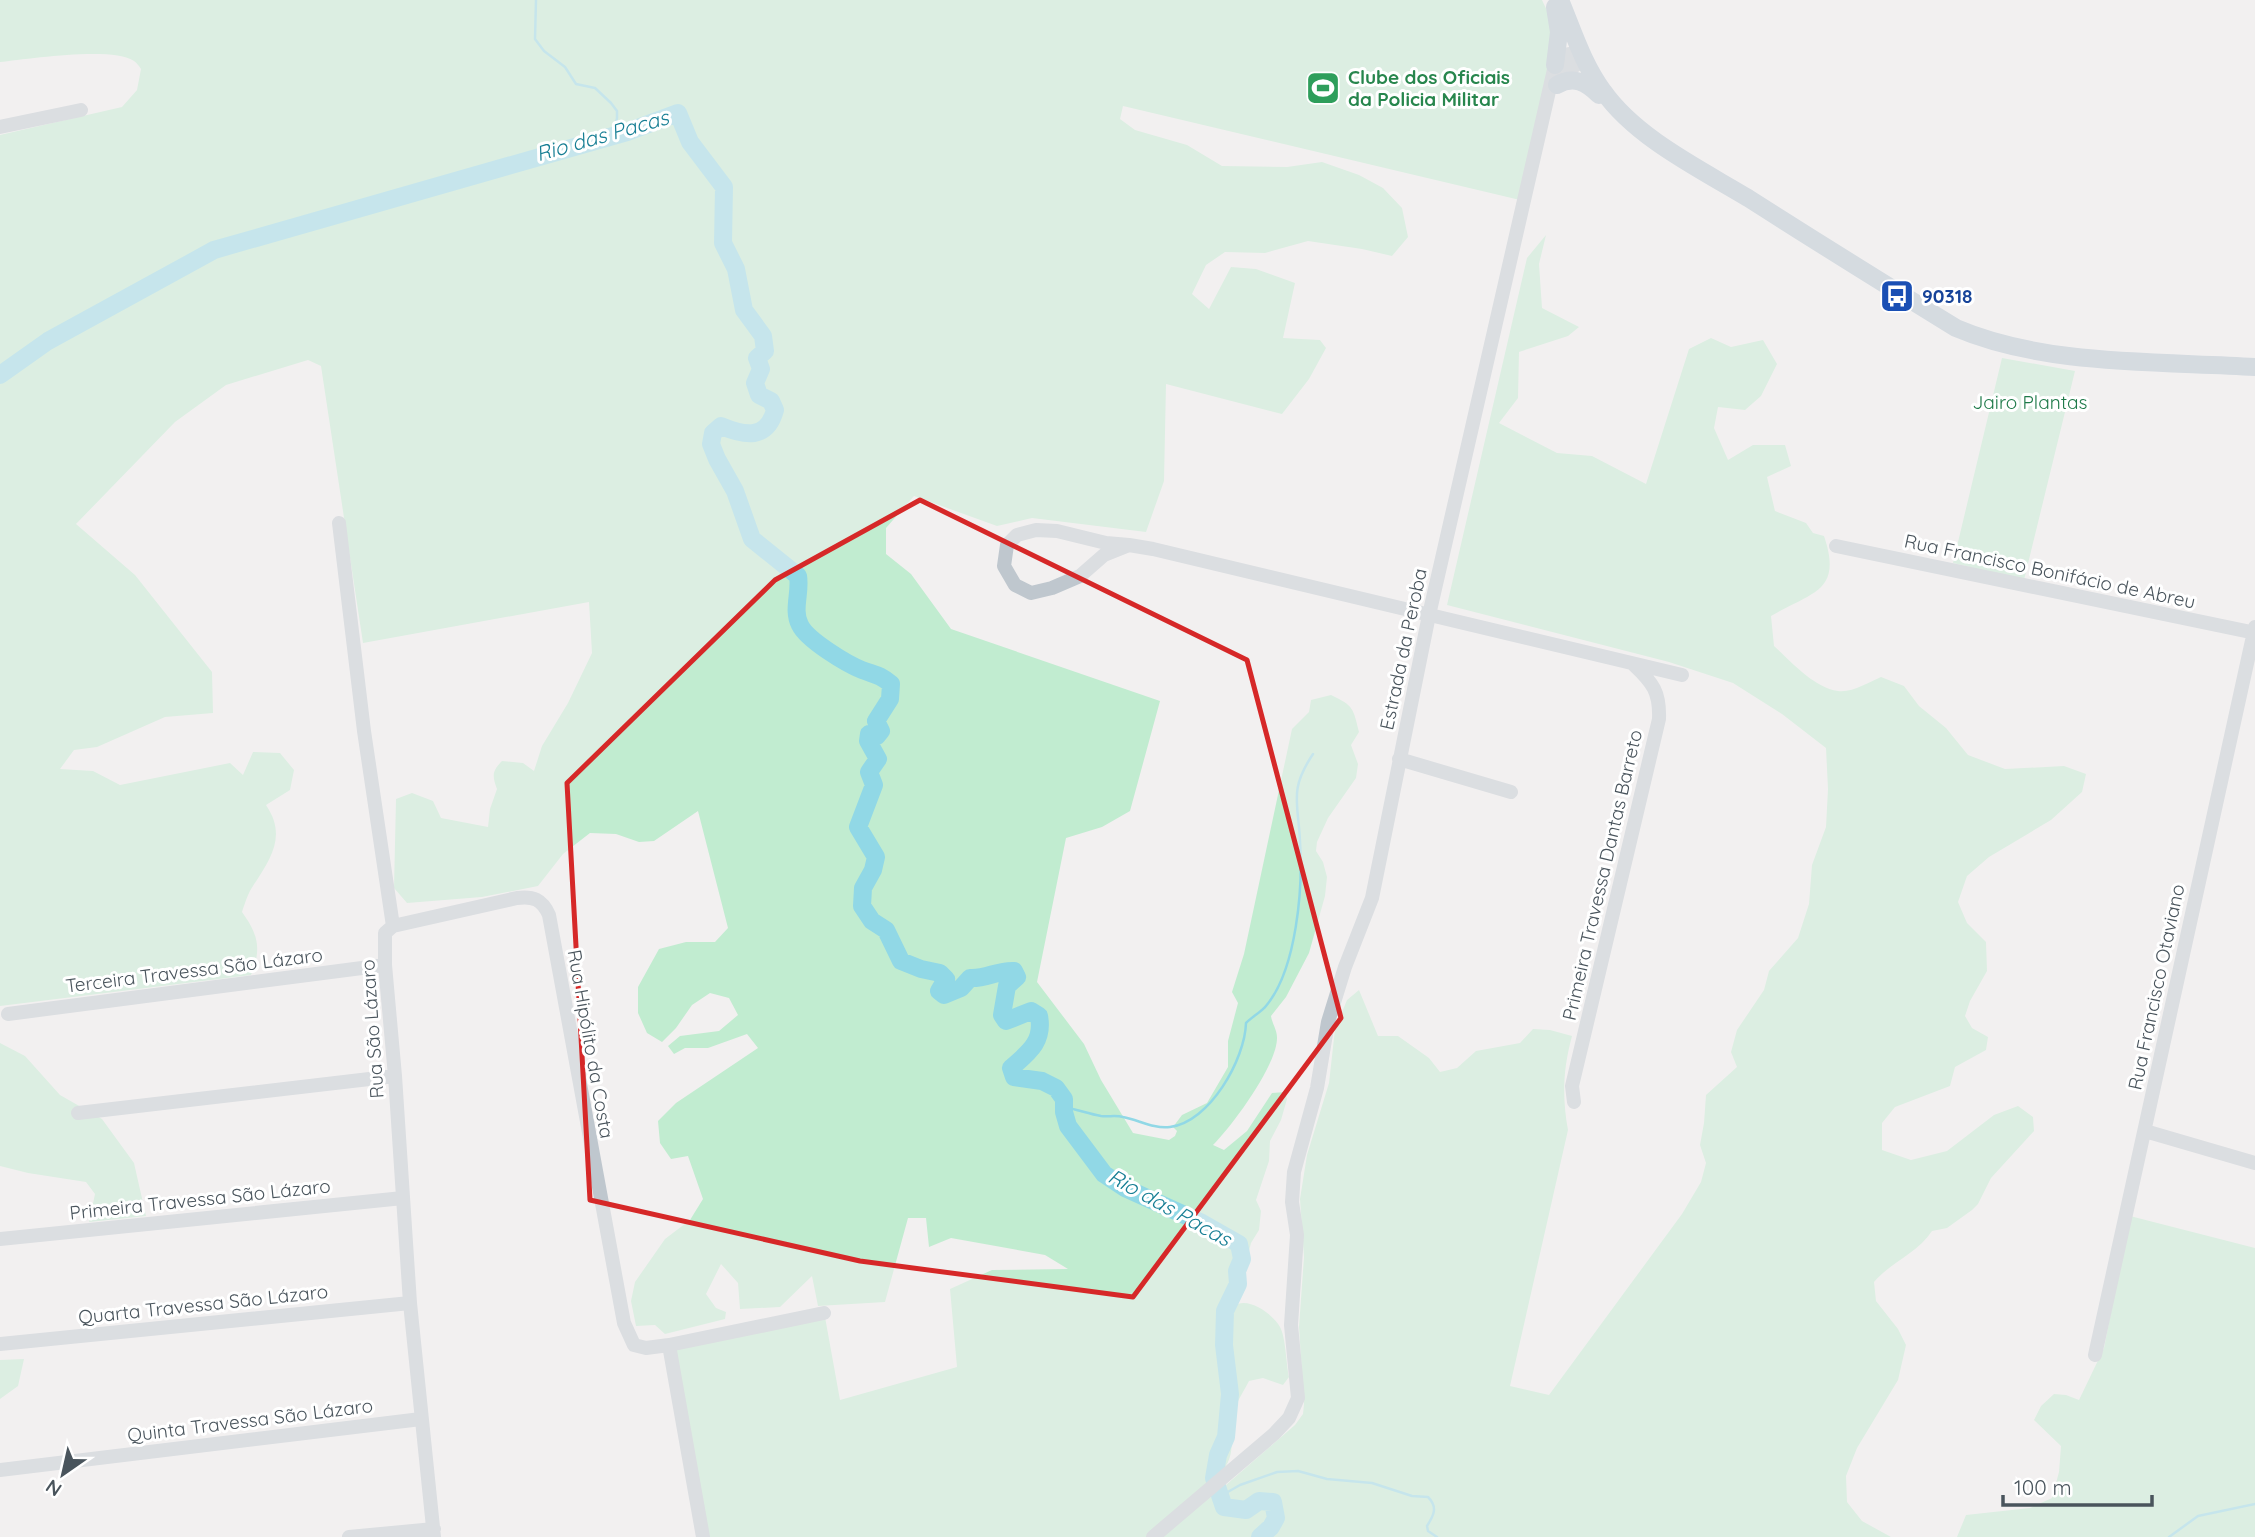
<svg xmlns="http://www.w3.org/2000/svg" width="2255" height="1537" font-family="Quicksand,sans-serif">
  <style>
    .green { fill: #c1ecd0 }
    .lines { fill: none; stroke-linecap: round; stroke-linejoin: round }
    .stream { stroke: #91d8e6; stroke-width: 2.5 }
    .river { stroke: #91d8e6; stroke-width: 18 }
    .minor { stroke: #bfc7ce; stroke-width: 14 }
    .major { stroke: #b1c0cd; stroke-width: 18 }
    .marked { fill: none; stroke: #d62828; stroke-width: 5; stroke-linejoin: round }
    .labels { text-anchor: middle; dominant-baseline: central; stroke-width: 6; stroke-linejoin: round; paint-order: stroke }
    .leisure-label { font-size: 19px; font-weight: bold; fill: #27864d; stroke: #fff; text-anchor: start }
    .transit-label { font-size: 19px; font-weight: bold; fill: #164399; stroke: #fff; text-anchor: start }
    .park-label { font-size: 19px; fill: #1d7948; stroke: #fff }
    .street-label { font-size: 19px; fill: #49545c; stroke: #fff }
    .water-label { font-size: 21px; font-style: italic; fill: #167e94; stroke: #fff }
  </style>
  <rect width="100%" height="100%" fill="#f2f0f0"/>
  <!-- green -->
  <path class="green" d="M0,0H1542L1551,19V52L1520,200L1123,106L1120,119L1135,130L1187,145L1222,166L1287,167L1322,162L1359,175L1383,188L1402,208L1408,237L1392,256L1362,249L1308,241L1265,253L1225,252L1206,265L1192,294L1209,309L1231,267L1256,269L1295,283L1283,338L1320,340L1326,348L1309,379L1282,414L1166,384L1164,481L1146,532L1032,518L997,526L914,496L886,528V554L911,574L951,629L1160,701L1130,811L1102,827L1066,838L1037,982L1084,1044L1101,1080L1133,1133L1169,1140L1175,1136L1177,1131L1173,1127L1182,1115L1207,1103L1228,1067V1041L1238,1003L1232,992L1244,954L1292,729L1309,712L1311,700L1331,695C1354,706 1353,708 1359,732L1351,745L1358,764L1356,778L1328,818L1317,842L1316,851L1323,862L1327,877L1325,896L1309,953L1286,997L1271,1016C1272,1023 1277,1030 1277,1037C1278,1064 1232,1126 1213,1145L1224,1150L1247,1131L1272,1093L1285,1092L1287,1099L1281,1120L1270,1141L1269,1161L1256,1200L1261,1211L1259,1230L1251,1243L1237,1299L1238,1304C1252,1299 1273,1315 1280,1327C1286,1338 1286,1364 1289,1377L1283,1385L1263,1378L1249,1381C1244,1391 1237,1401 1234,1411C1228,1440 1241,1464 1209,1480L1211,1498L1295,1425L1303,1414L1304,1404L1299,1327L1304,1257L1300,1199L1307,1155L1329,1083L1335,1029L1347,1000L1359,990L1378,1036H1398L1429,1058L1440,1072L1457,1068L1476,1051L1520,1043L1533,1029L1550,1030L1572,1036C1563,1069 1562,1097 1568,1130L1510,1386L1549,1395L1682,1214L1701,1182L1706,1163L1700,1145L1704,1123L1706,1095L1737,1067L1731,1052L1737,1030L1764,990L1769,971L1798,938L1809,904L1812,865L1826,827L1828,789L1826,748L1782,714L1733,683L1669,662L1447,605L1527,258L1546,235L1539,264L1542,308L1579,327L1568,336L1519,352L1518,398L1499,423L1557,453L1592,456L1646,484L1689,349L1711,338L1731,347L1763,340L1777,364L1761,396L1745,410L1718,407L1714,428L1728,460L1753,445H1785L1791,466L1767,477L1775,511L1806,523L1813,533L1824,536C1843,592 1812,592 1771,616L1774,646C1792,662 1813,687 1838,691C1852,693 1869,682 1881,677L1904,686L1919,706L1946,728L1968,755L2005,769L2064,766L2086,774L2082,792L2051,820L1989,857L1967,876L1958,902L1967,923L1986,942L1987,971L1970,1001L1965,1016L1972,1028L1988,1037L1986,1050L1955,1067L1950,1086L1895,1107L1882,1123V1150L1911,1160L1947,1151L1994,1115L2018,1106L2033,1117L2034,1131L1991,1178L1978,1204L1972,1210L1947,1228L1932,1231C1918,1253 1891,1262 1874,1282L1876,1301L1898,1329L1906,1345L1898,1380L1857,1448L1846,1476L1847,1502L1862,1521L1891,1537H707L674,1347L825,1317L840,1400L957,1367L950,1289L992,1270L1068,1269L1045,1255L951,1238L929,1247L926,1218H908L885,1302L818,1306L812,1276L780,1307L740,1309L738,1283L721,1264L706,1294L716,1308L726,1312L725,1319L665,1334L655,1325L636,1326L631,1301L635,1282L665,1239L690,1220L703,1199L688,1156L671,1159L660,1143L658,1121L676,1103L758,1048L747,1034L708,1048H685L674,1054L668,1046L680,1036L719,1031L738,1015L729,998L710,993L692,1005L676,1028L662,1042L647,1033L638,1013V987L659,949L686,942H715L728,928L698,811L654,841L639,842L616,834L590,833L563,854L538,886L482,897L407,903L394,888L396,799L412,793L433,801L441,818L488,827L490,809L497,789C492,776 492,771 502,761L523,763L534,771L542,746L568,703L592,653L589,602L363,643L321,366L308,360L226,385L175,422L76,524L135,575L212,672L213,713L165,717L97,747L74,750L60,769L93,771L120,785L230,763L243,775L253,752L280,753L294,770L290,790L266,805C287,836 271,858 253,886C248,893 245,903 242,912C258,934 262,949 251,975L0,1006V135L122,107L137,90L141,69C139,66 137,63 134,61C113,46 27,59 0,62Z
    M2002,358L2075,371L2024,580L1953,563Z
    M0,1043L25,1056L60,1095L102,1119L134,1163L146,1216L89,1222L95,1194L86,1182L28,1173L0,1166Z
    M2130,1216L2255,1248V1537H1957L1966,1515L2030,1508L2052,1498L2059,1472L2061,1446L2034,1420L2041,1406L2054,1394L2066,1395L2079,1400L2104,1348Z
    M24,1359L18,1386L0,1399V1360Z"/>
  <g class="lines">
    <!-- stream -->
    <path class="stream" d="M536,0L535,39L544,51L565,67L576,84L595,88L611,103L617,111V118L613,136
      M1064,1107C1076,1109 1089,1114 1101,1116C1108,1117 1116,1115 1123,1117C1139,1120 1153,1129 1170,1127C1210,1122 1245,1059 1246,1023C1252,1017 1261,1012 1266,1006C1297,969 1303,887 1300,841C1298,801 1289,790 1313,754
      M1219,1497L1240,1485L1277,1472L1298,1471L1327,1479L1372,1483L1412,1496L1428,1497C1438,1507 1434,1515 1427,1526L1428,1531L1437,1537
      M2169,1537L2198,1516L2255,1504"/>
    <!-- river -->
    <path class="river" d="M0,375L48,341L214,250L627,132L678,113L690,142L724,187L723,243L736,269L744,310L763,336L765,351L757,358L761,369L755,383L759,395L771,401L775,410C767,440 745,436 721,426L713,433L711,444L717,459L735,491L752,539L798,576C801,592 792,610 800,625C807,640 847,664 862,670C875,675 879,674 891,684L890,699L876,721L881,731L877,736L869,734L868,741L878,759L869,772L874,785L858,827L876,857L873,870L863,888L862,906L872,921L886,930L901,961L921,969L940,973L946,979L939,991L944,995L961,988L970,978C986,979 998,970 1014,971L1017,977L1007,986L1002,1015L1006,1021L1031,1011L1039,1016C1044,1042 1028,1053 1011,1068L1014,1077L1042,1081L1056,1088L1064,1099V1112L1068,1126L1104,1174L1125,1188L1202,1223L1239,1244L1242,1259L1237,1271L1238,1284L1225,1311L1224,1345L1230,1394L1226,1437L1218,1455L1214,1478L1224,1507L1246,1510L1259,1501L1273,1502L1276,1518L1271,1527L1260,1537"/>
    <!-- minor -->
    <path class="minor" d="M1556,86L1566,72L1584,59
      M0,127L81,110
      M339,523L364,731L393,926L385,933V965L395,1076L410,1303L434,1537
      M1129,545L1104,555L1080,576L1052,588L1031,593L1015,585L1004,566L1007,545L1017,535L1036,530L1057,531L1106,543L1129,545L1153,549L1682,675
      M1836,546L2255,633
      M1399,759L1511,792
      M393,926L517,898C533,896 542,899 549,915L624,1323L634,1345L646,1348L669,1345L824,1313
      M8,1014L385,965
      M1574,1102L1572,1086L1659,719C1660,692 1653,683 1634,665
      M78,1113L395,1076
      M2145,1131L2255,1163
      M0,1239L403,1198
      M0,1344L410,1303
      M669,1345L703,1537
      M2095,1355L2255,627
      M0,1470L421,1419
      M349,1537L434,1529
      M1153,1537L1274,1434L1289,1418L1298,1398L1291,1325L1297,1235L1292,1202L1294,1172L1317,1088L1328,1022L1345,967L1372,898L1429,615L1555,65L1565,55L1581,52"/>
    <!-- major -->
    <path class="major" d="M1560,0C1573,31 1583,64 1603,91C1636,138 1700,169 1748,198C1817,242 1886,285 1956,328C2045,366 2158,361 2255,367
      M1555,65L1559,32L1555,7
      M1557,85C1574,75 1587,83 1599,95"/>
  </g>
  <!-- marked area -->
  <path d="M0 0H2255V1537H0ZM920,500L1247,660L1341,1018L1133,1297L860,1261L590,1200L567,783L775,580Z" fill="#f2f0f0" fill-opacity=".55" fill-rule="evenodd"/>
  <path class="marked" d="M920,500L1247,660L1341,1018L1133,1297L860,1261L590,1200L567,783L775,580Z"/>
  <!-- icons -->
  <defs>
    <g id="stadium-square" transform="scale(1.75)"><rect x="-9" y="-9" width="18" height="18" rx="4" fill="#2e9e5b" stroke="#fff"/><path d="M0-5a6.5 5 0 1 0 0 10a6.5 5 0 1 0 0-10ZM-3.5-1.8h7v3.6h-7Z" fill="#fff"/></g>
    <g id="bus-square" transform="scale(1.75)"><rect x="-9" y="-9" width="18" height="18" rx="4" fill="#1a4fb4" stroke="#fff"/><path d="M-5-6H5V4H4V6H2V4H-2V6H-4V4H-5ZM-3.5-4V0h7V-4ZM-3.5 1.2v1.5H-2V1.2ZM2 1.2v1.5H3.5V1.2Z" fill="#fff"/></g>
  </defs>
  <g fill-rule="evenodd">
    <use href="#stadium-square" x="1323" y="88"/>
    <use href="#bus-square" x="1897" y="296"/>
  </g>
  <g class="labels">
    <!-- leisure labels -->
    <g class="leisure-label">
      <text x="1348" y="77">Clube dos Oficiais<tspan x="1348" dy="22">da Policia Militar</tspan></text>
    </g>
    <!-- transit labels -->
    <g class="transit-label">
      <text x="1922" y="296">90318</text>
    </g>
    <!-- park labels -->
    <g class="park-label">
      <text x="2030" y="402">Jairo Plantas</text>
    </g>
    <!-- street labels -->
    <g class="street-label">
      <text transform="translate(2050 571) rotate(12)">Rua Francisco Bonifácio de Abreu</text>
      <text transform="translate(1403 649) rotate(-78)">Estrada da Peroba</text>
      <text transform="translate(1602 875) rotate(-77)">Primeira Travessa Dantas Barreto</text>
      <text transform="translate(194 970) rotate(-7)">Terceira Travessa São Lázaro</text>
      <text transform="translate(2156 987) rotate(-78)">Rua Francisco Otaviano</text>
      <text transform="translate(372 1029) rotate(-94)">Rua São Lázaro</text>
      <text transform="translate(591 1044) rotate(80)">Rua Hipólito da Costa</text>
      <text transform="translate(200 1199) rotate(-6)">Primeira Travessa São Lázaro</text>
      <text transform="translate(203 1304) rotate(-6)">Quarta Travessa São Lázaro</text>
      <text transform="translate(250 1420) rotate(-7)">Quinta Travessa São Lázaro</text>
    </g>
    <!-- water labels -->
    <g class="water-label">
      <text transform="translate(602 135) rotate(-16)">Rio das Pacas</text>
      <text transform="translate(1170 1207) rotate(29)">Rio das Pacas</text>
    </g>
  </g>
  <!-- north arrow -->
  <g transform="translate(63 1474) rotate(214)" stroke="#ffffff" stroke-width="5" paint-order="stroke">
  <path d="M0-5L12 26L0 18L-12 26Z" fill="#49545c"/>
  <text y="-10" font-size="19" font-weight="bold" text-anchor="middle" fill="#49545c">N</text>
  </g>
  <!-- scale -->
  <path d="M2003 1495v10h149v-10" fill="none" stroke="#49545c" stroke-width="3.5"/>
  <text x="2014" y="1495" font-size="21" fill="#49545c" stroke="#ffffff" stroke-width="5" paint-order="stroke">100 m</text>
</svg>
